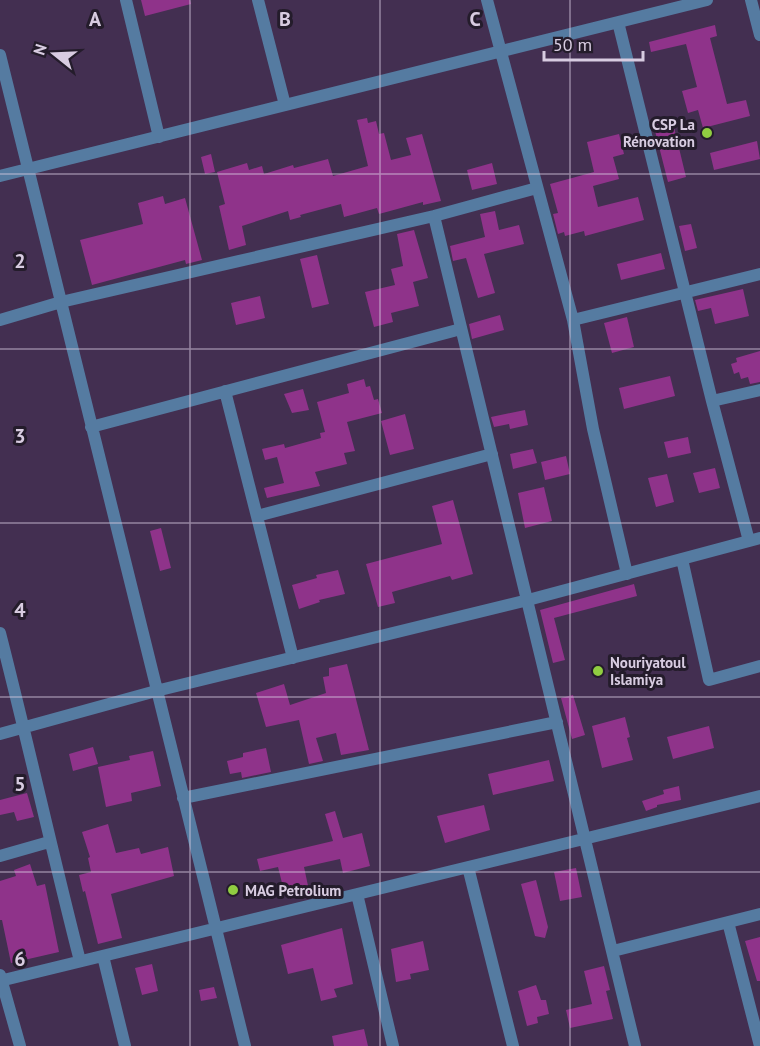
<svg xmlns="http://www.w3.org/2000/svg" width="760" height="1046" font-family="'PT Sans',sans-serif">
  <style>
    .building { fill: #8f338a }
    .lines { fill: none; stroke-linecap: round; stroke-linejoin: round }
    .street { stroke: #557ba1; stroke-width: 12 }
    .grid { fill: none; stroke: #d8cce1; stroke-width: 1.5; stroke-opacity: 0.55 }
    .poi-dot { fill: #90cd41; stroke: #241c2b; stroke-width: 2 }
    .labels { text-anchor: middle; dominant-baseline: central; stroke-width: 6; stroke-linejoin: round; paint-order: stroke }
    .poi-label { font-size: 15px; font-weight: bold; fill: #d8cce1; stroke: #241c2b; text-anchor: start }
    .grid-label { font-size: 20px; text-anchor: middle; font-weight: bold; fill: #d8cce1; stroke: #241c2b; stroke-width: 6; stroke-linejoin: round; paint-order: stroke }
  </style>
  <rect width="100%" height="100%" fill="#432f51"/>
  <!-- building -->
  <path class="building" d="M141,0H190L191,4L145,16Z
    M715,25L717,36L710,38L727,104L746,100L750,116L703,128L698,110L688,113L682,91L697,87L686,44L651,52L649,42Z
    M367,118L368,123L376,121L379,134L384,133L391,160L411,155L406,138L422,134L441,201L423,205V202L379,214L377,208L344,217L341,204L300,215L301,217L290,220L288,211L242,226L246,245L229,250L219,206L225,204L217,172L247,163L249,170L262,166L264,174L293,165L294,168L328,159L333,176L368,166L357,120Z
    M672,119L686,177L668,182L653,123Z
    M619,134L624,154L613,157L619,179L593,186L598,207L638,197L644,220L585,236L584,231L565,236L564,232L558,234L553,214L558,213L550,184L594,172L587,142Z
    M757,141L760,159L714,170L710,153Z
    M211,154L215,172L205,174L201,157Z
    M492,163L497,184L472,190L467,170Z
    M163,196L165,204L185,198L202,260L186,264L185,260L92,285L80,240L143,224L138,203Z
    M495,211L499,230L519,225L524,244L484,254L495,293L478,298L466,258L453,261L450,246L485,237L480,214Z
    M691,224L697,248L685,251L679,226Z
    M414,230L428,278L413,282L419,306L391,313L393,322L374,327L365,292L395,285L391,269L403,266L397,234Z
    M661,253L665,269L621,280L617,264Z
    M317,255L329,304L312,308L300,259Z
    M743,289L749,316L715,324L711,308L698,311L695,300Z
    M260,296L265,318L236,325L231,303Z
    M500,315L504,330L472,339L469,324Z
    M627,317L634,347L612,353L604,323Z
    M760,351V382L750,384L748,377L741,379L739,372L734,374L731,364L737,362L736,358Z
    M670,376L675,396L624,409L619,388Z
    M364,379L366,387L370,386L374,400L378,399L382,413L347,422L355,451L344,453L347,464L315,472L320,486L267,498L264,488L284,483L277,457L265,460L262,449L284,444L285,448L321,438L320,433L325,432L317,402L349,393L347,384Z
    M303,389L309,410L292,413L284,394Z
    M525,410L528,425L510,429L509,424L494,427L491,417Z
    M405,414L414,449L390,455L381,421Z
    M688,437L691,453L668,458L664,442Z
    M533,449L537,463L513,469L510,454Z
    M566,456L570,474L545,480L541,462Z
    M715,468L720,488L699,493L693,473Z
    M667,474L674,502L656,507L648,478Z
    M544,487L552,521L525,528L518,493Z
    M453,500L473,574L452,580L450,576L392,592L395,603L378,607L366,564L442,544L432,506Z
    M161,528L171,568L160,571L150,531Z
    M338,570L345,594L319,600L320,602L299,609L292,585L317,578L316,575Z
    M634,584L637,596L554,618L565,660L553,663L540,610Z
    M347,664L369,750L341,755L336,733L316,738L323,761L309,764L299,720L266,727L256,693L284,684L290,705L326,693L323,677L329,676V668Z
    M573,695L585,735L572,739L561,698Z
    M625,717L630,737L627,738L633,760L602,768L592,726Z
    M709,726L714,748L673,759L667,737Z
    M93,747L98,764L73,771L69,754Z
    M266,748L271,772L242,778L241,772L230,774L227,761L243,757V753Z
    M153,751L161,786L131,793L132,801L106,807L98,767L130,760L129,756Z
    M549,760L554,781L493,795L488,774Z
    M679,786L681,800L657,805V807L646,811L642,801L664,794L663,790Z
    M27,793L34,817L17,821L14,812L0,815V800Z
    M484,805L490,830L445,843L437,816Z
    M335,811L343,838L362,833L370,866L343,873L340,859L304,867L310,895L289,899L288,890L284,891L278,867L260,871L257,859L333,841L325,814Z
    M108,824L116,853L139,848L141,854L168,847L174,876L111,894L122,938L98,944L85,891L83,892L79,875L91,872L88,858L90,857L82,832Z
    M30,864L37,886L45,884L59,952L11,963L2,920H0V881L16,876L14,870Z
    M576,868L582,897L560,901L554,872Z
    M536,880L548,927L545,938L535,936L521,884Z
    M342,928L353,984L334,989L337,997L321,1001L313,968L288,974L281,945Z
    M760,937V981H757L745,941Z
    M423,941L429,970L410,974L411,979L396,982L391,949Z
    M152,964L158,991L142,995L135,968Z
    M604,966L610,990L606,991L613,1019L570,1028L566,1010L592,1004L584,971Z
    M536,985L541,1000H546L549,1014L537,1017L538,1023L527,1026L518,991Z
    M214,987L217,998L201,1001L199,990Z
    M364,1029L368,1046H334L332,1036Z"/>
  <g class="lines">
    <!-- street -->
    <path class="street" d="M126,0L159,137
      M258,0L285,105
      M487,0L573,320L593,429L627,574
      M751,0L760,35
      M618,22L712,401L749,541
      M0,55L245,1046
      M0,176L707,0
      M434,216L635,1046
      M0,320L61,302L434,216L537,188
      M573,320L760,274
      M225,391L293,658
      M712,401L760,390
      M91,427L461,329
      M257,516L492,454
      M682,559L709,680L760,666
      M0,633C28,742 52,852 80,961
      M0,734L156,691L528,600L760,538
      M183,798L557,722
      M0,856L49,842
      M468,867L513,1046
      M357,894L393,1046
      M728,922L760,1046
      M613,951L760,914
      M103,956L125,1046
      M0,975L20,1046
      M0,981L760,796"/>
  </g>
  <!-- grid -->
  <path class="grid" d="M190,0V1046M380,0V1046M570,0V1046M0,174H760M0,349H760M0,523H760M0,697H760M0,872H760"/>
  <!-- markers -->
  <g class="poi-dot">
    <circle cx="707" cy="133" r="6"/>
    <circle cx="598" cy="671" r="6"/>
    <circle cx="233" cy="890" r="6"/>
  </g>
  <g class="labels">
    <!-- poi labels -->
    <g class="poi-label">
      <text x="695" y="124" text-anchor="end">CSP La<tspan x="695" dy="17">Rénovation</tspan></text>
      <text x="610" y="662">Nouriyatoul<tspan x="610" dy="17">Islamiya</tspan></text>
      <text x="245" y="890">MAG Petrolium</text>
    </g>
  </g>
  <g class="grid-label">
    <text x="95" y="26">A</text>
    <text x="285" y="26">B</text>
    <text x="475" y="26">C</text>
    <text x="20" y="268">2</text>
    <text x="20" y="443">3</text>
    <text x="20" y="617">4</text>
    <text x="20" y="791">5</text>
    <text x="20" y="966">6</text>
  </g>
  <!-- north arrow -->
  <g transform="translate(54 54) rotate(288)" stroke="#241c2b" stroke-width="4.5" paint-order="stroke">
  <path d="M0-4.5L10 22L0 15L-10 22Z" fill="#d8cce1"/>
  <text y="-9" font-size="16" font-weight="bold" text-anchor="middle" fill="#d8cce1">N</text>
  </g>
  <!-- scale -->
  <path d="M544 51v9h99v-9" fill="none" stroke="#d8cce1" stroke-width="3"/>
  <text x="553" y="51" font-size="18" fill="#d8cce1" stroke="#241c2b" stroke-width="4.5" paint-order="stroke">50 m</text>
</svg>
